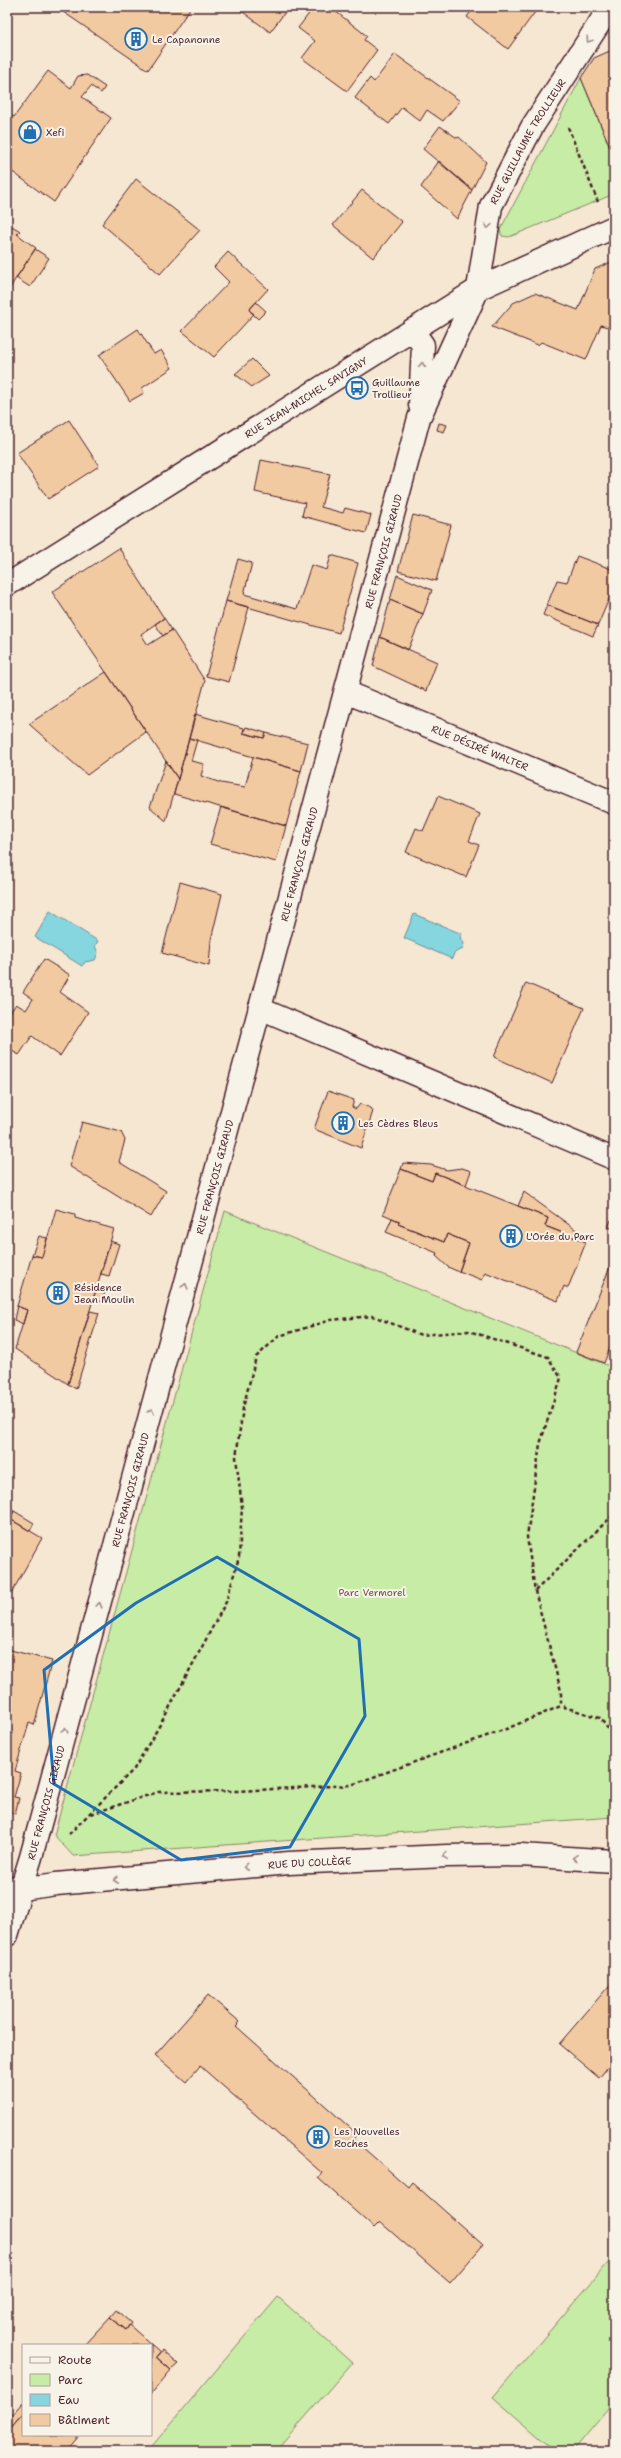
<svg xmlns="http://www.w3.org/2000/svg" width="621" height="2458" font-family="'Shantell Sans',sans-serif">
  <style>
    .green { fill: #c7eca5; stroke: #888668 }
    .water { fill: #85d6de; stroke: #6d8d96 }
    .building { fill: #f2caa2; stroke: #4a1f2b }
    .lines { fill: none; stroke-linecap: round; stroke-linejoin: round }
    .service-casing { stroke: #4a1f2b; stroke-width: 24 }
    .minor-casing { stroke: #4a1f2b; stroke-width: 25 }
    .path { stroke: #4a1f2b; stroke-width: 2.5; stroke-dasharray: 4 3; stroke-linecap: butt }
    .service { stroke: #f7f3e8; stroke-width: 21 }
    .minor { stroke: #f7f3e8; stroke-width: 22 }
    .oneway { stroke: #a0898a }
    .marked { fill: none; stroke: #1f6fb2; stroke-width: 3; stroke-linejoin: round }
    .labels { text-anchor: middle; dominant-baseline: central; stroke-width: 4; stroke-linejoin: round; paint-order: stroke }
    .poi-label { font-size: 10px; fill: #4a1f2b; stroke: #f7f3e8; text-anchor: start }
    .street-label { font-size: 10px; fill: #4a1f2b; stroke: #f7f3e8 }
    .park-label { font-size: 10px; fill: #69524a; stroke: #f7f3e8 }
  </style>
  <rect width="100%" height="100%" fill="#f6e7d3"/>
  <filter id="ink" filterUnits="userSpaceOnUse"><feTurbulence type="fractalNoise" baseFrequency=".025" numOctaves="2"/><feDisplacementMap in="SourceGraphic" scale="8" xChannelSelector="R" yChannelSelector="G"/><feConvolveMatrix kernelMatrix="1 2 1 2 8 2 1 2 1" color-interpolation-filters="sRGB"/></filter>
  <g filter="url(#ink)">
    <!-- green -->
    <path class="green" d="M581,78L614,158V194L509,237L502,236L500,230Z
      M225,1211L614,1368V1817L73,1856L54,1835Z
      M614,2256V2402L573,2451H555L493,2397Z
      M278,2297L352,2363L276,2451H158L152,2446Z"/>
    <!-- water -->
    <path class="water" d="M50,911L98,941L95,946L98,953L95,960L85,962L82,966L35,937Z
      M414,914L462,934L460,938L464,943L463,949L454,953L452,959L404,938Z"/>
    <!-- building -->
    <path class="building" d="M56,7H191L148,70Z
      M236,7H289L270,32Z
      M314,7H330L367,36L364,40L377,50L347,91L302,58L315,41L298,28Z
      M474,7H536L538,8L508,49L467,17Z
      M612,50L614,82L611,83L614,92V145L610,147L581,78L594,58Z
      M395,54L460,101L443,121L427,110L420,121L402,107L389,124L355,98L370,78L374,82Z
      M48,71L71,88L78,76L87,75L105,87L101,93L91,86L82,97L111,118L54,202L7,168V113L14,117Z
      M440,126L457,138L459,137L486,162L472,190L423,149Z
      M439,161L472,190L457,219L421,187Z
      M136,179L200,230L160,274L102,224Z
      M362,190L402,222L373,258L333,225Z
      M7,223L20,231L17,234L36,248L9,289L7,287Z
      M35,249L49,258L30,287L16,278Z
      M228,252L268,289L249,310L254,314L214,357L182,331L229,282L214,267Z
      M614,261V329L601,325L586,360L541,342L538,345L492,327L513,303L535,293L578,310L595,269Z
      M256,302L266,311L258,319L249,310Z
      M138,329L154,354L161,350L172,368L142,388L144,393L130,401L99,355Z
      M252,359L269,376L252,387L235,374Z
      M69,420L99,466L48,499L17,453Z
      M439,423L447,425L444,432L437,430Z
      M261,460L330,474L321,507L343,513L345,508L371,515L366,533L302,516L305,503L255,492Z
      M413,515L451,525L436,581L398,571Z
      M119,548L164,618L141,634L148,645L172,630L205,681L178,779L52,592Z
      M331,555L358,563L339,633L226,601L238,559L252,563L244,594L297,609L311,565L327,570Z
      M577,556L614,570V587L598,625L547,605L557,580L567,582Z
      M397,575L432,590L423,614L390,600Z
      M390,600L423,614L408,650L380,637Z
      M226,601L249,607L229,682L206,676Z
      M547,605L598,625L593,636L543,615Z
      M164,618L172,630L163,636L155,624Z
      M380,637L437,662L426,691L373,666Z
      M106,672L146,732L87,775L29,724Z
      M195,714L244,728L243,733L264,738L266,733L308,743L301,771L189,738Z
      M246,727L266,733L264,738L243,733Z
      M189,738L197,740L191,761L204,764L201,776L221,783L245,787L253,757L301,771L286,826L174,794Z
      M166,761L178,779L166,821L150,807Z
      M438,796L480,814L469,841L479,845L466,877L406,852L416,828L423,831Z
      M221,807L286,826L276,862L210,844Z
      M180,882L222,894L211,940L209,966L162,953Z
      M44,959L70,975L60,992L88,1012L60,1056L32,1036L19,1055L7,1048V1017L16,1004L26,1010L33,999L23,992Z
      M526,983L584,1008L552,1083L494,1057Z
      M328,1091L354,1100L352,1107L356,1109L360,1104L371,1108L373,1111L361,1148L314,1129Z
      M82,1122L121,1132L125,1140L119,1162L166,1191L151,1217L69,1166Z
      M403,1163L431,1165L447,1170L462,1168L471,1171L466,1185L435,1173L432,1181L401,1169Z
      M401,1169L432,1181L435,1173L518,1206L548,1218L545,1226L586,1242L568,1288L564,1286L558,1301L485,1272L482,1280L459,1271L469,1243L447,1234L444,1242L398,1224L399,1221L383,1214Z
      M524,1192L579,1232L576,1238L545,1226L548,1218L518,1206Z
      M56,1209L75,1214V1218L114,1229L68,1384L15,1349L27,1310L17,1306L32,1255L42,1257Z
      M392,1218L399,1221L398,1224L444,1242L447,1234L469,1243L459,1272L448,1267L436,1256L437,1253L386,1232Z
      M611,1220L614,1221V1229L608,1227Z
      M39,1236L47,1238L42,1257L32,1255Z
      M110,1241L119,1244L109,1276L101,1274Z
      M614,1257V1337L604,1363L576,1352Z
      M97,1287L106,1288L102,1302L93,1299Z
      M17,1306L27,1310L23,1324L14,1320Z
      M90,1311L99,1313L76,1389L68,1384Z
      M7,1507L14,1511L10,1519L42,1538L11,1594L7,1592Z
      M14,1511L34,1523L30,1531L10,1519Z
      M7,1649L52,1661L34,1725L29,1723L15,1771L21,1773L14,1797L19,1798L15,1814L7,1811Z
      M614,1980V2066L611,2063L599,2078L559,2044Z
      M208,1995L240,2022L236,2026L357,2134L353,2139L408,2187L412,2182L483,2245L450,2283L380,2222L374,2228L318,2178L322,2173L200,2066L186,2082L155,2055Z
      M116,2310L131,2323L126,2330L110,2317Z
      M110,2317L126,2330L129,2325L160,2352L156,2357L171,2370L151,2394V2345H84Z
      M162,2350L178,2364L171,2370L156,2357Z
      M23,2402V2414L7,2432V2420Z
      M23,2414V2435H80L66,2451H7V2432Z"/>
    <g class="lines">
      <!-- service casing -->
      <g class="service-casing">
        <path id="service" d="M259,1008L614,1159"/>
      </g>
      <!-- minor casing -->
      <g class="minor-casing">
        <g id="minor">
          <path d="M412,330L423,345L420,405"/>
          <path id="s1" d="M7,585L478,289L614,227"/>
          <path id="s2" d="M346,692L614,803"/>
          <path id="s3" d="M9,1887L22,1889L56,1884L289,1863L447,1856L521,1855L614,1861"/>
          <path id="s4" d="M7,1935L31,1857L419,418L478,289L491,206L532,127L610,7"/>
        </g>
      </g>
      <!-- path -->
      <path class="path" d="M568,127L598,202
        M535,1591L614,1514
        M91,1814L158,1792L238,1791L351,1785L506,1729L561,1706L600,1718L614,1737
        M69,1834L134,1769L165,1716L226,1602L239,1557L242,1507L236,1457L243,1408L256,1357L279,1336L331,1320L373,1316L421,1335L469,1331L548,1357L561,1378L540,1444L527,1537L535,1591L561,1691V1706"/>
      <!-- service -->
      <use href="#service" class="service"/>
      <!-- minor -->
      <use href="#minor" class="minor"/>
    </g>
    <!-- one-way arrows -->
    <defs><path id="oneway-chevron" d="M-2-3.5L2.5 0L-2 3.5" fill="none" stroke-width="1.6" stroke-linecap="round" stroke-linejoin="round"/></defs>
    <g class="oneway">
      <use href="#oneway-chevron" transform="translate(589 40) rotate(123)"/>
      <use href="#oneway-chevron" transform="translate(488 226) rotate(99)"/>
      <use href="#oneway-chevron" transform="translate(422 365) rotate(-87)"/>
      <use href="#oneway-chevron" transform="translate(185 1286) rotate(-75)"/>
      <use href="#oneway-chevron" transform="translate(151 1411) rotate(-75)"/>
      <use href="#oneway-chevron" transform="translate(99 1605) rotate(-75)"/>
      <use href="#oneway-chevron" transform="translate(65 1730) rotate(-75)"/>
      <use href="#oneway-chevron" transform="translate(445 1856) rotate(177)"/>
      <use href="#oneway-chevron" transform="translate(575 1858) rotate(-177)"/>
      <use href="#oneway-chevron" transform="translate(246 1867) rotate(174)"/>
      <use href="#oneway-chevron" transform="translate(116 1880) rotate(174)"/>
    </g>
  </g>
  <!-- marked area -->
  <path class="marked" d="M217,1557L359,1639L365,1716L290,1847L181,1860L54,1784L44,1670L136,1603Z"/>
  <!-- icons -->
  <defs>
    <g id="building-ring" transform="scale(1.15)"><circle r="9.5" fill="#f7f3e8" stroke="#1f6fb2" stroke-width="1.5"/><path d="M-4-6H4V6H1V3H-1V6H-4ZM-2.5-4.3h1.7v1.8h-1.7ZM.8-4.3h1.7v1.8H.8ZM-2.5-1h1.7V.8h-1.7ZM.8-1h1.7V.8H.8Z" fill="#1f6fb2"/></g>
    <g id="shop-ring" transform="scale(1.15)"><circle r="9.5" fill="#f7f3e8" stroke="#1f6fb2" stroke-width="1.5"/><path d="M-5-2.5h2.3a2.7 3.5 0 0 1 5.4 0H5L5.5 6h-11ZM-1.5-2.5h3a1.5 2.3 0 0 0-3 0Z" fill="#1f6fb2"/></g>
    <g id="bus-ring" transform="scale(1.15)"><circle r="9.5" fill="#f7f3e8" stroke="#1f6fb2" stroke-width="1.5"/><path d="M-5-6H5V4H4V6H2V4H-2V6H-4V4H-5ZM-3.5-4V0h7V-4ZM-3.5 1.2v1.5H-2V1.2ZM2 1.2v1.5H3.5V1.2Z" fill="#1f6fb2"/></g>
  </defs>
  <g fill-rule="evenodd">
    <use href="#building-ring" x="136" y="39"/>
    <use href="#shop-ring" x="30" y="132"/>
    <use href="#bus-ring" x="357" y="388"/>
    <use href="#building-ring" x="343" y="1123"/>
    <use href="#building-ring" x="511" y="1236"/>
    <use href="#building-ring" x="58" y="1293"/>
    <use href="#building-ring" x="318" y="2137"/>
  </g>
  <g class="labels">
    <!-- poi labels -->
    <g class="poi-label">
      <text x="152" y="39">Le Capanonne</text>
      <text x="46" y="132">Xefi</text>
      <text x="372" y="382">Guillaume<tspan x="372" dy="12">Trollieur</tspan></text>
      <text x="358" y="1123">Les Cèdres Bleus</text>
      <text x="526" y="1236">L'Orée du Parc</text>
      <text x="74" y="1287">Résidence<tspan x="74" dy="12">Jean Moulin</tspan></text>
      <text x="334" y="2131">Les Nouvelles<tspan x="334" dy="12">Roches</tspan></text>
    </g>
    <!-- street labels -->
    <g class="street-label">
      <text stroke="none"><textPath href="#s4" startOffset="1872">RUE GUILLAUME TROLLIEUR</textPath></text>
      <text stroke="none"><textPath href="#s1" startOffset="353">RUE JEAN-MICHEL SAVIGNY</textPath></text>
      <text stroke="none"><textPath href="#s4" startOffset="1434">RUE FRANÇOIS GIRAUD</textPath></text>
      <text stroke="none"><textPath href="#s2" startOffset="145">RUE DÉSIRÉ WALTER</textPath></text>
      <text stroke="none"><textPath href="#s4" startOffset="1110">RUE FRANÇOIS GIRAUD</textPath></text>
      <text stroke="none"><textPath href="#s4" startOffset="786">RUE FRANÇOIS GIRAUD</textPath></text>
      <text stroke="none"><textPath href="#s4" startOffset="462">RUE FRANÇOIS GIRAUD</textPath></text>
      <text stroke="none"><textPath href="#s4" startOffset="138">RUE FRANÇOIS GIRAUD</textPath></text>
      <text stroke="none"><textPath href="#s3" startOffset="302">RUE DU COLLÈGE</textPath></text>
    </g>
    <!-- park labels -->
    <g class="park-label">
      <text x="372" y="1592">Parc Vermorel</text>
    </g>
  </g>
  <!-- margin -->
  <rect width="621" height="2458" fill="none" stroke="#f7f3e8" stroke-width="24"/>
  <rect x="12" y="12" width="597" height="2434" fill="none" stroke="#4a1f2b" stroke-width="1.5" filter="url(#ink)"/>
  <!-- legend -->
  <rect x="22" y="2344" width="130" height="92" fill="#f7f3e8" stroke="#b29e9c"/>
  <rect x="30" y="2357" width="20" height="6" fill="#f7f3e8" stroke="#b29e9c"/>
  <text x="58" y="2364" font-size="12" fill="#4a1f2b">Route</text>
  <rect x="30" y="2374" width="20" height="12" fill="#c7eca5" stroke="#b29e9c"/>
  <text x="58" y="2384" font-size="12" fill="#4a1f2b">Parc</text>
  <rect x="30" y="2394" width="20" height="12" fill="#85d6de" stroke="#b29e9c"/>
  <text x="58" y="2404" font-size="12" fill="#4a1f2b">Eau</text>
  <rect x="30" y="2414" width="20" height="12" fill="#f2caa2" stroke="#b29e9c"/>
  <text x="58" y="2424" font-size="12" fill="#4a1f2b">Bâtiment</text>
</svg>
